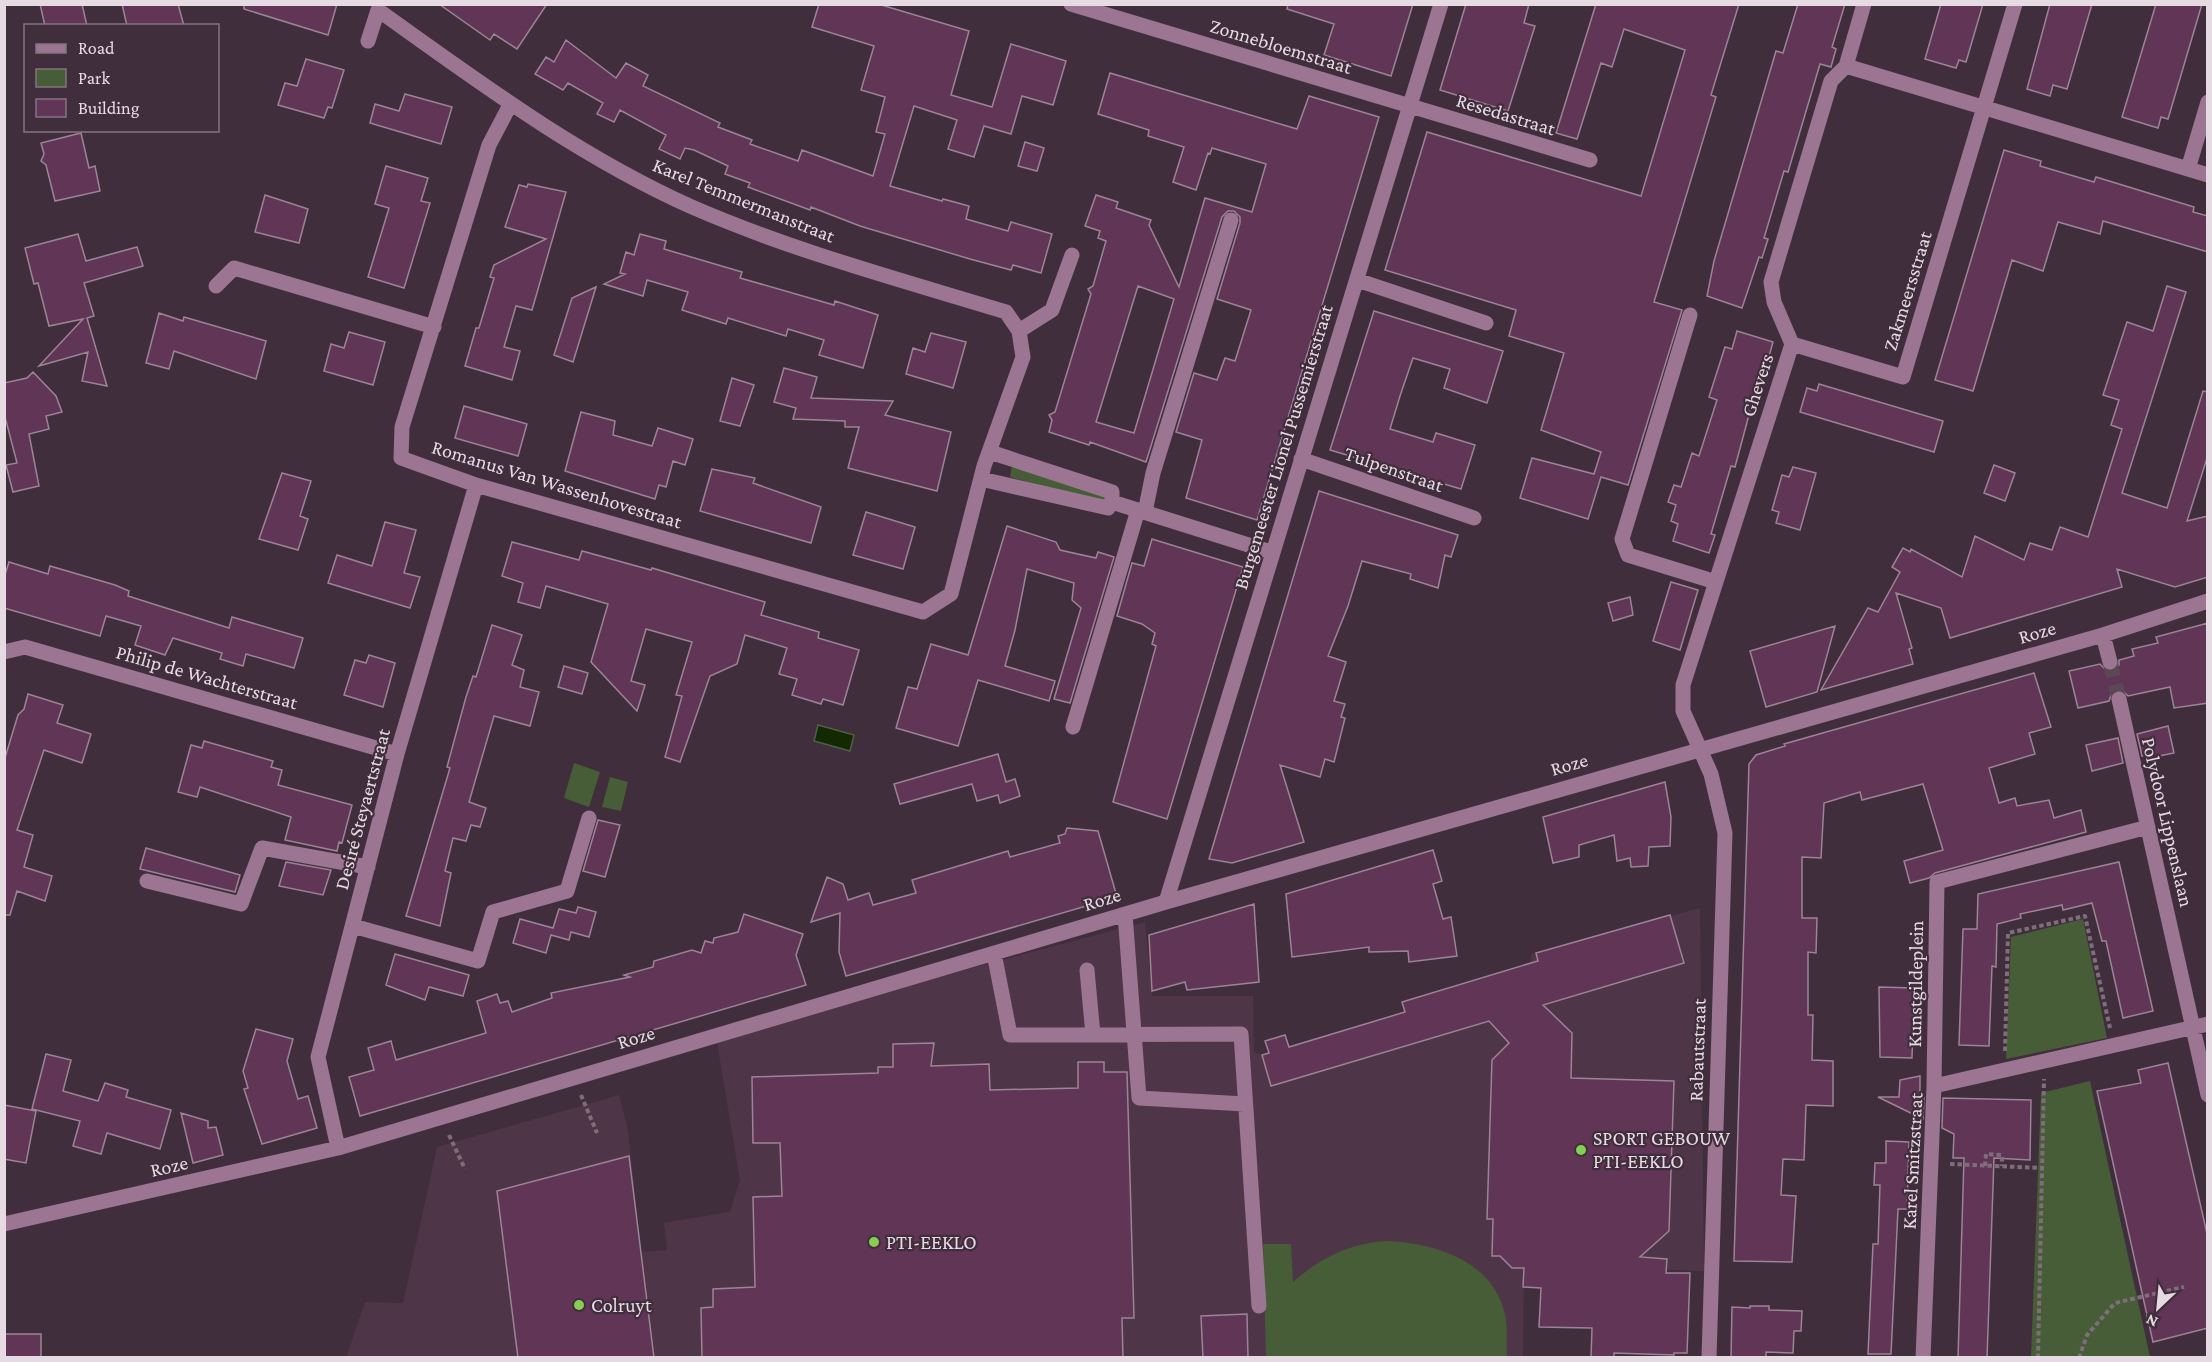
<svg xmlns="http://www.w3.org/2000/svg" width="2212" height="1362" font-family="'Crimson Pro',serif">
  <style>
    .built { fill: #4f3548 }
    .green { fill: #465d38 }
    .water { fill: #112a00; stroke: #515f44; stroke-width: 1.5 }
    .building { fill: #603556; stroke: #9b8495; stroke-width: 1.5; fill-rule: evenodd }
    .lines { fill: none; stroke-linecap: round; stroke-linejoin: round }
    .minor-tunnel { stroke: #5a4855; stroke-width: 15; stroke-dasharray: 15 8; stroke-linecap: butt }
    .path { stroke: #7f6e7a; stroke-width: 4; stroke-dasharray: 4.5 3; stroke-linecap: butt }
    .minor { stroke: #9b7591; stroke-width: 15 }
    .poi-dot { fill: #84cf4d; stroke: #412e3c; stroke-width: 2 }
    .labels { text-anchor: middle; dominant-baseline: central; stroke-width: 4.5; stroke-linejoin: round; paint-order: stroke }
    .street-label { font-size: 20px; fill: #e6dae3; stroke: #412e3c }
    .poi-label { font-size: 20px; fill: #e6dae3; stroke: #412e3c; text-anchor: start }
  </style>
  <rect width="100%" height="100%" fill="#412e3c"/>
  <!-- built -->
  <path class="built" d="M1700,908L1704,1271L1524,1265L1523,1357L346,1358L365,1302L403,1303L437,1147L619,1095L628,1130L641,1252L667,1250L664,1223L730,1212L740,1180L716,1036L1145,922L1152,996H1253L1254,1052L1262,1055L1530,975L1531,954Z"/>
  <!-- green -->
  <path class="green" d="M1012,466L1107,494L1105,503L1010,477Z
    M574,763L600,772L589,807L564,798Z
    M610,777L628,782L621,811L602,807Z
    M2083,919L2107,1038L2006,1059L2011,937Z
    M2090,1081L2150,1357H2031L2041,1093Z
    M1387,1241C1435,1243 1494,1261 1505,1315C1508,1328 1506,1344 1507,1357H1266L1263,1244H1291L1293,1282C1320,1258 1350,1243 1387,1241Z"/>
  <!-- water -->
  <path class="water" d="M818,725L854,735L850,751L814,741Z"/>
  <!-- building -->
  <path class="building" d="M40,4H82L87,26H45Z
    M122,4H178L184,26H127Z
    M244,4H337L328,35L244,9Z
    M439,4H547L517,49L494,34L490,40Z
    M819,4H878L969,31L951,95L992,107L1011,44L1066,61L1053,105L1022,96L1011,134L984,126L974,157L948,149L957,120L914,106L890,186L942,201L943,199L969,206L966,219L1008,231L1011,222L1052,234L1041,273L1013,265L1011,270L970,259L860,226L811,207L810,210L748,187L750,183L725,174L728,166L694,150L685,148L680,159L659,149L666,135L620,110L614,122L597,114L603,103L568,83L563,90L535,74L546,57L554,62L566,40L616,78L626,63L648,75L643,86L720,123L718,127L752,140L750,144L798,161L802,150L873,176L885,134L876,132L885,97L861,90L874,46L812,27Z
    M1288,4H1413L1391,76L1324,55L1334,24L1287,9Z
    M1466,4H1529L1524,23L1535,26L1508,111L1440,90Z
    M1596,4H1739L1711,95L1716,97L1654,302L1682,310L1628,485L1601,477L1588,519L1520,498L1532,458L1594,474L1601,452L1541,430L1564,353L1509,336L1516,310L1385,270L1427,132L1641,196L1685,50L1624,29L1612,67L1601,63L1577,139L1556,133Z
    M1798,4H1845L1832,47L1836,49L1831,67L1820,64L1788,172L1784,171L1764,238L1768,239L1762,258L1759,257L1742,308L1707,296L1714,261L1776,51L1783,53Z
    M1941,4H1983L1966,62L1959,60L1956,68L1925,59Z
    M2050,4H2092L2067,89L2053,85L2050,96L2027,89Z
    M2156,4H2202L2168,119L2161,117L2158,128L2122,117Z
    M306,59L344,70L332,108L328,107L324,118L278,105L285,83L297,86Z
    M1110,73L1297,129L1309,96L1379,117L1257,520L1186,498L1202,440L1176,432L1194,373L1217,380L1225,358L1235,361L1251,310L1217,299L1240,223V217L1234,211H1228L1222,217L1146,462L1090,442L1089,445L1049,432L1052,420L1049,415L1055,412L1091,294L1088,289L1093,286L1106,241L1098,238L1100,231L1085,226L1096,195L1118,202L1116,208L1151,220L1149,225L1179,287L1205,198L1252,212L1266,164L1212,148L1210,154L1208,153L1196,190L1173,182L1184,147L1148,136L1149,130L1098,114ZM1138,286L1174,299L1134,433L1096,422Z
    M405,94L452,107L441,144L370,123L375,104L399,111Z
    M81,133L89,168L95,166L100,191L55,201L46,165L41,161L44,154L41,143Z
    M1025,142L1044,148L1037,171L1018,166Z
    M2004,150L2041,161L2040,166L2094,182L2096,177L2194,207L2193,212L2208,216V252L2103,221L2100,234L2058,222L2043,271L2012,260L1973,391L1935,380Z
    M386,166L428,178L421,201L430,203L404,288L368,277L389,208L375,204Z
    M528,184L566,192L532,310L516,306L504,347L520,351L512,380L465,366L476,328H479L494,278L490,277L494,265L546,239L505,227L519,185L527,187Z
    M265,195L308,209L299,243L255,232Z
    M78,234L86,261L137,247L143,266L84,283L94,316L87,318L107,386L82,381L88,352L39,366L83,319L49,326L38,283L34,284L25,248Z
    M640,234L666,241L664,249L742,272L740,278L834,305L835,301L878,315L863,368L819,355L824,340L788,329L786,336L728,318L726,324L682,310L688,292L647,280L643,296L604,284L625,274L620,273L626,252L634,255Z
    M2167,286L2186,292L2122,493L2167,508L2203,391L2208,392V455L2187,521L2208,516V577L2175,587L2117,569L2122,587L1950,638L1941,608L1896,593L1912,648L1909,649L1913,664L1821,690L1868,608L1878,612L1900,572L1892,567L1903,548L1910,552L1911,549L1962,577L1975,536L2024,560L2030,543L2052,550L2060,527L2088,537L2122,429L2111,425L2119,400L2103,395L2127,322L2153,331Z
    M596,287L573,362L554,355L572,298Z
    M1374,311L1503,351L1487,403L1444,388L1450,369L1413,358L1400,396L1390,429L1433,442L1436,433L1475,445L1461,489L1330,450Z
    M159,313L183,321L184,317L266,341L256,379L174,351L169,369L146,363Z
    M1737,331L1773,342L1768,360L1764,359L1735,467L1731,466L1711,534L1715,535L1709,553L1673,541L1678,524L1671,521L1676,505L1668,502L1674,485L1681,487L1692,453L1699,456L1717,400L1709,397L1725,347L1732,349Z
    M349,332L385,342L373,385L324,371L331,344L344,348Z
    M931,333L966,342L953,388L906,374L913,348L925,352Z
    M784,368L817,377L811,398L893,401L885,415L951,432L937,491L848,468L859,427H845V421L793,419L796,408L774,402Z
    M33,372L56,396L62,412L46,416L49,429L29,434L39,486L13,492L6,465L17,463L4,413V383L27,378Z
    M732,378L754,385L740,426L720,421Z
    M1819,384L1943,421L1934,452L1800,412L1807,388L1817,391Z
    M464,406L527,424L518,456L455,438Z
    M581,412L615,421L613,435L652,446L658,428L693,439L685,465L673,461L666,487L659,485L655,499L565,471Z
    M1994,465L2015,473L2005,501L1984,493Z
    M1793,467L1816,473L1800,530L1776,523L1779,512L1772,510L1782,475L1789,477Z
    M712,469L755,478L753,483L821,507L811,543L700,511Z
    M282,473L311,481L300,516L308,519L298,550L259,539Z
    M1319,491L1458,535L1451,557L1445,555L1438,588L1410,579L1411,574L1362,561L1348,606L1328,656L1346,662L1334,701L1345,704L1341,717L1345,718L1334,762L1325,759L1320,777L1280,765L1304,842L1232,863L1209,859Z
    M866,512L915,527L903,569L853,555Z
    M385,522L416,530L404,573L420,577L410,608L328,583L337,555L372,566Z
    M1007,526L1056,542L1060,550L1096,558L1098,552L1114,557L1070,703L1054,699L1081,608L1072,600L1074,583L1027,569L1015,630L1005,666L1055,681L1049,701L978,680L958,746L896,728L908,687L917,689L931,644L968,655Z
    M1152,539L1243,567L1167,819L1113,802L1156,646L1152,644L1155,633L1142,624L1117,616L1132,563L1144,566Z
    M512,542L579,560L582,551L651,570L652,568L765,602L761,615L819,632L818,638L859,650L843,705L823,699L821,704L792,695L797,679L779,674L787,648L745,635L737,664L710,676L680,762L665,757L682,696L676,695L692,642L646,629L631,681L645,685L637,711L591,662L608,604L546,586L540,608L518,602L523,583L502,576Z
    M9,562L48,574L50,566L115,585L129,591L128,596L229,628L232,617L303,638L294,668L246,654L243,666L220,659L222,653L173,638L165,655L135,645L141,626L106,616L100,636L4,608V578Z
    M1671,582L1698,590L1680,650L1653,641Z
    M1630,597L1633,615L1613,621L1608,603Z
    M2208,623V703L2174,708L2170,687L2128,696L2122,690L2117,689L2112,692L2109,701L2078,708L2069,671L2100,664L2107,671H2113L2119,665V660L2134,656L2132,649L2158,643L2156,637Z
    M492,625L522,635L512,665L524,670L520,687L539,692L530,726L494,716L469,802L486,808L480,827L471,825L466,841L453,838L445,871L451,873L440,926L406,916L450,768L447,767L466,697L473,676L476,677Z
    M1835,626L1817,692L1766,707L1750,651Z
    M369,655L395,663L383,707L344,695L355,660L366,663Z
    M564,666L588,673L582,694L558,687Z
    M2034,673L2051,727L2029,733L2035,754L1989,768L1999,803L2015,798L2017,806L2049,800L2054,818L2081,810L2086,832L1935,873L1929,878L1910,883L1904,861L1943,850L1923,784L1862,800L1860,792L1824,803L1821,858L1802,857V918H1817L1816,953L1808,952V1015H1813L1812,1060L1833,1061V1106L1806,1105L1804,1160L1783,1159L1781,1195L1796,1196L1792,1262L1734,1261L1749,764L1756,755L1785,746L1784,744Z
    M28,694L63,705L57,723L91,734L82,763L44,750L17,830L33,835L24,867L52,876L45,901L17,891L10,915H4V761L18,715L24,709Z
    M2168,726L2174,753L2149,758L2148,754L2142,756L2137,734Z
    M2118,738L2123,763L2092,771L2086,745Z
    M204,741L273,761L271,767L282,770L278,785L352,805L342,843L339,842L337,851L285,840L291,817L200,787L197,797L178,792L191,745L202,748Z
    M998,754L1006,782L1015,779L1020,796L1000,803L998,795L977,801L972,784L900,804L894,784Z
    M1665,782L1671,817L1670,846L1649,847L1648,866L1631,867L1630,858L1617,861L1614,835L1579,845V857L1553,863L1543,817Z
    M598,820L620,825L605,877L583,871Z
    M1067,828L1098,831L1117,897L846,976L839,952L840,913L811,922L827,877L843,884L848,900L869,893L873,905L916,893L912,880L1008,851L1010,857L1060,843L1058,836L1065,834Z
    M146,848L240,875L235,892L140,869Z
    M1433,850L1442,881L1433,884L1443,919L1451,917L1457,956L1409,962L1408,951L1369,952V947L1292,957L1286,894Z
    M286,862L331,870L323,895L279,886Z
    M2119,862L2153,1011L2123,1018L2106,941H2102L2092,903L2063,910L2062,905L2020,914L2021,918L1997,924L1996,967L1992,966L1989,1046L1959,1045L1963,929H1977L1978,894Z
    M1254,904L1259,982L1187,990L1185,982L1152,991L1149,935Z
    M578,907L596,912L589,937L571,932L569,940L551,935L546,953L513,943L520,919L553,928L559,909L576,913Z
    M744,914L803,934L796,955L806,985L360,1116L349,1077L374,1070L368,1048L391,1041L396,1060L486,1033L477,1001L497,994L500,1003L508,1001L512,1012L552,998L551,993L630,977L624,975L653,967L654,961L692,950L701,953L705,941L713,943L714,938L738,932Z
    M1670,915L1684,963L1543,1005L1572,1033L1571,1078L1674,1081L1669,1231L1640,1257L1667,1259L1666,1273H1690L1687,1353H1674V1355L1614,1353V1358H1591L1592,1328L1539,1327L1541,1288L1523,1287L1524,1268H1512L1500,1256H1492L1493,1219H1487L1492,1060L1509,1043L1489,1021L1271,1086L1262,1055L1269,1053L1265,1041L1285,1035L1289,1047L1405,1012L1402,1002L1531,963L1538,961L1536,953Z
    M395,954L469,975L463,996L429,987L425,1000L386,985Z
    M1879,987L1914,988L1912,1058L1880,1057Z
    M256,1029L293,1039L287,1061L298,1099L308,1096L317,1128L262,1144L244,1089L248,1088L243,1071Z
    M934,1043L931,1066L989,1064L990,1090L1078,1088V1062H1104V1072H1127L1134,1318H1122L1123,1358H702L701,1308L713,1307V1289L755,1287L753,1197L782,1196L780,1143H753L752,1077L878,1073V1067H893V1044Z
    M46,1054L71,1060L63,1091L98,1101L105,1083L128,1090L126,1097L171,1110L160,1149L107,1133L101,1154L73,1146L80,1121L32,1109Z
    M2168,1063L2208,1238V1328L2153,1342L2097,1091L2141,1083L2138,1070Z
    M1920,1076V1098H1924L1923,1119L1878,1097H1899L1900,1080Z
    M1943,1098L2031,1100L2030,1160L1994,1158L1987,1358H1958L1964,1158H1953L1954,1134L1942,1128Z
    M4,1105L36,1111L26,1163L4,1159Z
    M181,1113L208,1121V1128L216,1127L223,1155L193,1163Z
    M1886,1141L1909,1142L1907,1209H1898L1891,1354H1868L1873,1244H1878L1880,1185H1874L1875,1163H1886Z
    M629,1156L654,1358H518L497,1191Z
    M1750,1306H1769V1310L1802,1311L1801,1331H1794L1793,1353L1766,1352V1358H1731L1732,1307L1750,1308Z
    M1247,1314L1248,1358H1203L1201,1316Z
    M4,1334H41V1358H4Z"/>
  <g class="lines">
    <!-- minor-tunnel -->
    <path class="minor-tunnel" d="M2110,662L2119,699"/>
    <!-- path -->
    <path class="path" d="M2005,1051L2008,933L2085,916L2110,1028
      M581,1095L597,1133
      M449,1135L465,1169
      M1950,1164L2041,1168
      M1985,1166L1986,1154L2002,1155V1166
      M2038,1358L2044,1079
      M2079,1358L2087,1335L2115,1303L2184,1287"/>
    <!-- minor -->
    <path class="minor" d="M1071,4L1590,160
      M368,41L378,10C479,82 578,156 692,207C793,251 901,280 1006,312L1019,331L1023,357L984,466L951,594L923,612L476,485L401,458L402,427L489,145L510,105
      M1846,66L2208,175
      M2188,169L2208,102
      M1357,280L1486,323
      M216,286L234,268L434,327
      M1690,315L1622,539L1628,555L1716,582
      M1019,331L1052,310L1072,255
      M1792,344L1903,377L2015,4
      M1301,459L1474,518
      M981,479L1108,508L1112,502V492L990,452
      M1112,502L1271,552
      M1145,512L1153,473L1231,220
      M2103,635L2110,662
      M4,652L25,647L397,754
      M2119,699L2208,1095
      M1073,727L1138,510
      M147,881L241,904L262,848L368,867
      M1166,902L1441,4
      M1125,914L1139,1098L1245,1104
      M353,926L478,961L493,912L567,891L589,818
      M994,953L1010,1035L1241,1034L1259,1306
      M1087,970L1093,1035
      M1934,1086L2208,1024
      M338,1148L318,1057L397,754L476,485
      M4,1224L338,1148L1166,902L2103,635L2208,601
      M1709,1358L1725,833L1711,774L1683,711V685L1792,344L1774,302L1771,282L1831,81L1846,66L1864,4
      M1923,1358L1934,1086L1937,882L2148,827"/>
  </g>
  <!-- markers -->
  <g class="poi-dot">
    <circle cx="1581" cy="1150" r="6"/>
    <circle cx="874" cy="1242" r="6"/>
    <circle cx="579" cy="1305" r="6"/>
  </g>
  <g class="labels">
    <!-- street labels -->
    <g class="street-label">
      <text transform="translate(1281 46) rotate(17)">Zonnebloemstraat</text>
      <text transform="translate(1506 114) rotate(17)">Resedastraat</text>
      <text transform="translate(744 200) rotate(22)">Karel Temmermanstraat</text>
      <text transform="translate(1907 291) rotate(-73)">Zakmeersstraat</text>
      <text transform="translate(1757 385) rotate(-72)">Ghevers</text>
      <text transform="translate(1283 447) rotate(-73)">Burgemeester Lionel Pussemierstraat</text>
      <text transform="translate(1394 469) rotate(19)">Tulpenstraat</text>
      <text transform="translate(557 484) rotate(17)">Romanus Van Wassenhovestraat</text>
      <text transform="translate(2037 632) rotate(-16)">Roze</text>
      <text transform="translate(207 677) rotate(16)">Philip de Wachterstraat</text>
      <text transform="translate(1569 764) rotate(-16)">Roze</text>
      <text transform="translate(362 809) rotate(-75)">Desiré Steyaertstraat</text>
      <text transform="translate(2168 822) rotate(77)">Polydoor Lippenslaan</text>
      <text transform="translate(1102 899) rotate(-17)">Roze</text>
      <text transform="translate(1915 984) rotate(-89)">Kunstgildeplein</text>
      <text transform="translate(636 1037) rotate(-17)">Roze</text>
      <text transform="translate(1697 1050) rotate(-88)">Rabautstraat</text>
      <text transform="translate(1912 1161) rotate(-87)">Karel Smitzstraat</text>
      <text transform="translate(169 1166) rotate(-13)">Roze</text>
    </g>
    <!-- poi labels -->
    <g class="poi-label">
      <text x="1593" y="1138">SPORT GEBOUW<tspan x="1593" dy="23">PTI-EEKLO</tspan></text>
      <text x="886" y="1242">PTI-EEKLO</text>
      <text x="591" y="1305">Colruyt</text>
    </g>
  </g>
  <!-- border -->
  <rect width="2212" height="1362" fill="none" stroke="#e6dae3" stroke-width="12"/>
  <!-- legend -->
  <rect x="24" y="24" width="195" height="108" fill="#412e3c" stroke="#83737f" stroke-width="1.5"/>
  <rect x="36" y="44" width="30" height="9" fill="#9b7591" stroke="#83737f" stroke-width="1.5"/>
  <text x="78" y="54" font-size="18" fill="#e6dae3">Road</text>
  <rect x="36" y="69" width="30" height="18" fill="#465d38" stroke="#83737f" stroke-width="1.5"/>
  <text x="78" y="84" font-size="18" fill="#e6dae3">Park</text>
  <rect x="36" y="99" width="30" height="18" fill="#603556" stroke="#83737f" stroke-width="1.5"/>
  <text x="78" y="114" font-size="18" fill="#e6dae3">Building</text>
  <!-- north arrow -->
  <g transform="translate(2158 1308) rotate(206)" stroke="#412e3c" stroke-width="4.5" paint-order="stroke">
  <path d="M0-4.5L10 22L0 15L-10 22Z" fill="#e6dae3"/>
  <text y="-9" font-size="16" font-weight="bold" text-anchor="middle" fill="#e6dae3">N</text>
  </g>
</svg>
